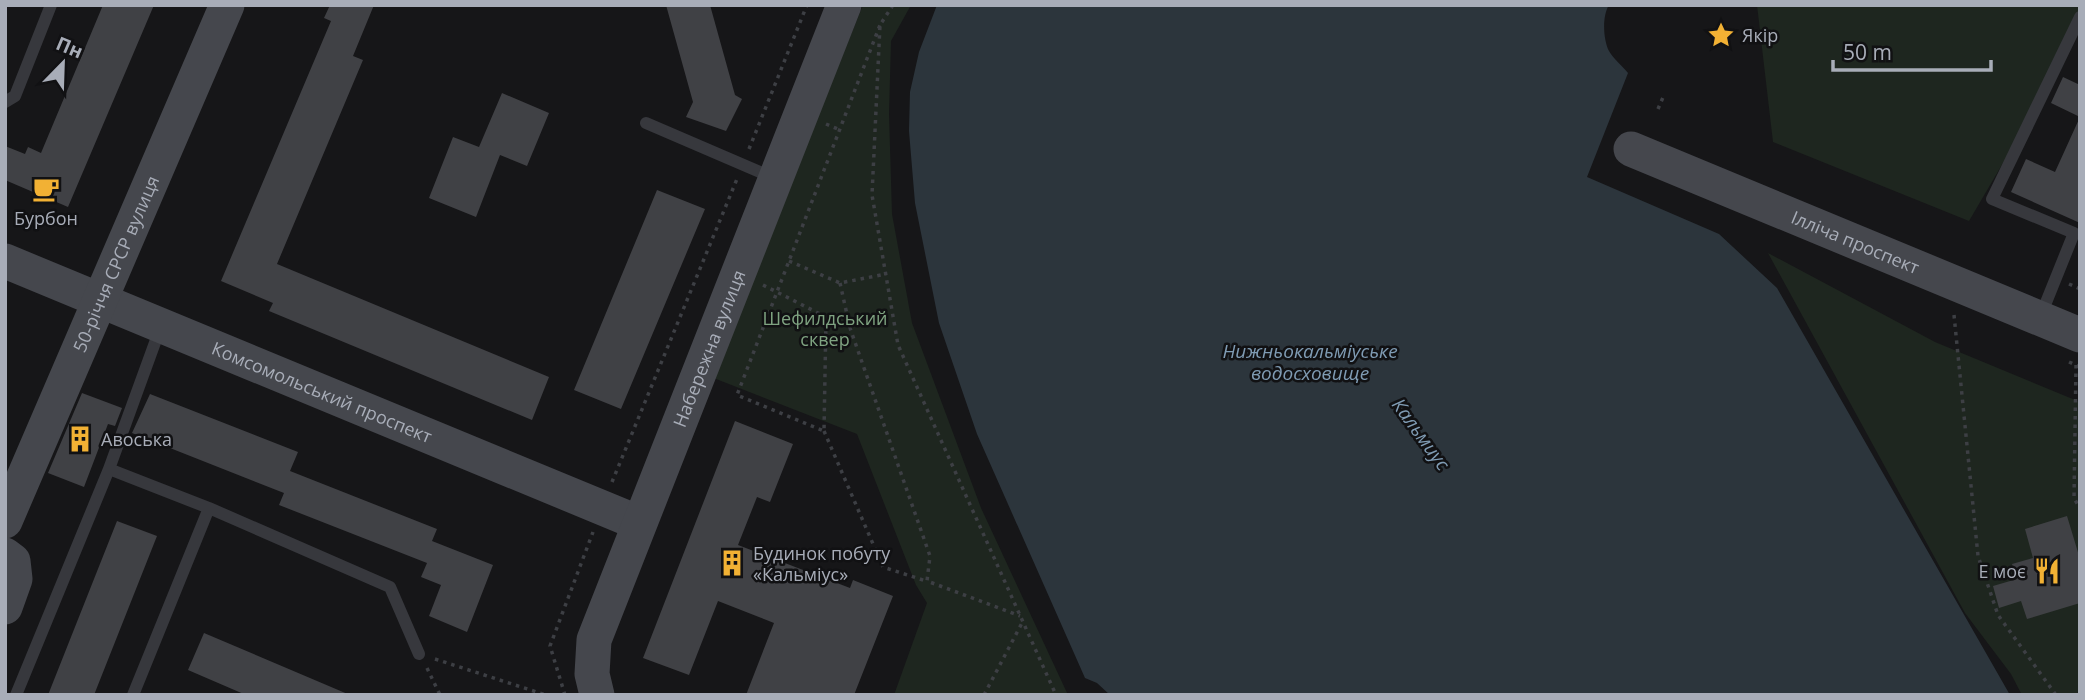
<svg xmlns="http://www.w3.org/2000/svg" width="2085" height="700" font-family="'Open Sans',sans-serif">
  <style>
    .green { fill: #1e261f }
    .water { fill: #2c353c }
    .building { fill: #404145 }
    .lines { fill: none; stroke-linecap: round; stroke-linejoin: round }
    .path { stroke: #3d3f44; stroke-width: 3.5; stroke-dasharray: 3.5 5; stroke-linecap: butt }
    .lane { stroke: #37383d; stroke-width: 12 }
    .secondary { stroke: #45474d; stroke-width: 35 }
    .labels { text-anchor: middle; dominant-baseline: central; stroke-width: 5; stroke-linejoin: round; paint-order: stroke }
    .poi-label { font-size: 18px; fill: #a8adb8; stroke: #111113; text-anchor: start }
    .street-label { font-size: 18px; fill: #a8adb8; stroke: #111113 }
    .park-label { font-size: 18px; fill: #7fa381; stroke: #111113 }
    .water-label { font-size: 19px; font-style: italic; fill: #7f9bb3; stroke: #111113 }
  </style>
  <rect width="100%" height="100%" fill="#161618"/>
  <!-- green -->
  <path class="green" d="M863,5H911L891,41L889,114L892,214L912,323L981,508L1068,695H894L927,603L916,585L857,434L711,377Z
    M1757,5H2080V9L2065,57L1969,221L1773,142Z
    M1768,253L1935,342L2080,402V695H2022L2011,674L1965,613Z"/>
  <!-- water -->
  <path class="water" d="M937,5H1609C1602,16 1603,39 1609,51C1613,58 1622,66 1628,73L1587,177L1719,234L1777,288L2010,695H1110L1097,683L1085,678L977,434L939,323L915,203L909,131L910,92L919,52Z"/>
  <!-- building -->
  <path class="building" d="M103,5H154L68,207L5,180V146L25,154L28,147L41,153Z
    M330,5H374L353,56L363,60L277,264L549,377L532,420L269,311L273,303L221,281L331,21L324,18Z
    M666,5H710L735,95L742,99L726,131L686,117L693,102Z
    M2063,77L2080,85V223L2011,192L2026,159L2055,172L2080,117L2051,103Z
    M502,93L549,113L527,166L500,155L476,217L429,198L453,137L479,147Z
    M657,190L705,209L621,409L574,390Z
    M82,393L122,408L115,426L108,424L84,487L48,473Z
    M150,394L298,452L290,471L437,529L432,541L493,565L467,632L429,616L441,585L421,577L427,563L279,505L284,493L132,433Z
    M735,421L793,444L770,502L757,497L738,545L850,588L853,580L893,596L854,695H746L774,623L718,601L689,675L643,658Z
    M2067,516L2080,559V603L2027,619L2021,601L1999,608L1993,586L2017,579L2012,564L2033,558L2025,529Z
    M117,521L157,536L94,695H48Z
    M204,633L350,695H246L188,670Z"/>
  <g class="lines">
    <!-- path -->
    <path class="path" d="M893,5L880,25L872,195L898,345L1056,695
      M1658,109L1664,95
      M826,124L840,130
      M749,149L807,5
      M789,261L840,283L886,274
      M840,283L850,328
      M2069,284L2080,289
      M763,285L826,317L824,431L737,395L789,261L880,25
      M1954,315L1978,556L1998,615L2056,695
      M826,317L850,328L930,556L927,581L1020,616
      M2069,362L2080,367
      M2076,365L2074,498L2080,509
      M824,431L883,567L926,581
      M612,482L737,179
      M435,659L546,695
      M427,668L440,695
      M565,695L550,646L593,532
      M984,695L1023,621"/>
    <!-- lane -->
    <path class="lane" d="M5,102L15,96L51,5
      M646,123L774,178
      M2041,315L2074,233L1992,199L2080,17
      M161,326L109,469L209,508L390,587L419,654
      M16,695L109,469
      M133,695L209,508"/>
    <!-- secondary -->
    <g class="secondary">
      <path id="s1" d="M1631,149L2080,335"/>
      <path id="s2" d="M5,261L639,523"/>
      <path id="s3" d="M5,521L227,5"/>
      <path d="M5,555L13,561L15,579L5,607"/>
      <path id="s4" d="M597,695L592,674L594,640L844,5"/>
    </g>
  </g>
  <!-- icons -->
  <defs>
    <g id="sight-bare" transform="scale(2.1)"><path d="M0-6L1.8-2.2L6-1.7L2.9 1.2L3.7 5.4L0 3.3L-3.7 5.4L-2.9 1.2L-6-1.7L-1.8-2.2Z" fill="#f2b134" stroke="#111113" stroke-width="2.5" paint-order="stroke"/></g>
    <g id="cafe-bare" transform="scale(2.1)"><path d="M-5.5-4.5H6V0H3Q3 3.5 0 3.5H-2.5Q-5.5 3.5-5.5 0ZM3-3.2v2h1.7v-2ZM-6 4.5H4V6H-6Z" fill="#f2b134" stroke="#111113" stroke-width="2.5" paint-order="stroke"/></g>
    <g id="building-bare" transform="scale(2.1)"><path d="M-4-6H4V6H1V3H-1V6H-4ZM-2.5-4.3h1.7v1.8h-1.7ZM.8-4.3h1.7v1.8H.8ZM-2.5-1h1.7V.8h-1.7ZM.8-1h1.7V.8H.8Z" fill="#f2b134" stroke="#111113" stroke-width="2.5" paint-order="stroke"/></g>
    <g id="restaurant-bare" transform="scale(2.1)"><path d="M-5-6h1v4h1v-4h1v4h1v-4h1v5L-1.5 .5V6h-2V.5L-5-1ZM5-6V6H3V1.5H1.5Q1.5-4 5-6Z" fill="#f2b134" stroke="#111113" stroke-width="2.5" paint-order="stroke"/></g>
  </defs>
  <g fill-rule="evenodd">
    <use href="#sight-bare" x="1721" y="35"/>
    <use href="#cafe-bare" x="46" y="189"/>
    <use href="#building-bare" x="80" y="439"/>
    <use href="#building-bare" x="732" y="563"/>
    <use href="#restaurant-bare" x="2047" y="571"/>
  </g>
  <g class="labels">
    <!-- poi labels -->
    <g class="poi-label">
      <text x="1742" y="35">Якір</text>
      <text x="46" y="218" text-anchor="middle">Бурбон</text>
      <text x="101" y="439">Авоська</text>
      <text x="753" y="553">Будинок побуту<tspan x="753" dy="21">«Кальміус»</tspan></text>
      <text x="2026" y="571" text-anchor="end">Е моє</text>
    </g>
    <!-- street labels -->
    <g class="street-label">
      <text stroke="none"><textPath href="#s1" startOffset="243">Ілліча проспект</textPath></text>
      <text stroke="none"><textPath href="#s3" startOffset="280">50-річчя СРСР вулиця</textPath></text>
      <text stroke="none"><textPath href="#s4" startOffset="369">Набережна вулиця</textPath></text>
      <text stroke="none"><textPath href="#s2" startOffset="343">Комсомольський проспект</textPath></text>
    </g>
    <!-- park labels -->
    <g class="park-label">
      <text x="825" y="318">Шефилдський<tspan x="825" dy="21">сквер</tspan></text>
    </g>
    <!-- water labels -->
    <g class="water-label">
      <text x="1310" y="351">Нижньокальміуське<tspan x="1310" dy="22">водосховище</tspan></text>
      <text transform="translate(1421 434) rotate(54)">Кальмиус</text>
    </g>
  </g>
  <!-- border -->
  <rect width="2085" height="700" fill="none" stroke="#a8adb8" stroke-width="14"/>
  <!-- north arrow -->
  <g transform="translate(63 63) rotate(23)" stroke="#111113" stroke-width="5" paint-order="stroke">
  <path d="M0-5L12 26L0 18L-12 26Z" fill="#a8adb8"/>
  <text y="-10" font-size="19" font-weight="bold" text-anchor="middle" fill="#a8adb8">Пн</text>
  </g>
  <!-- scale -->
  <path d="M1833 60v10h158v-10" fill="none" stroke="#a8adb8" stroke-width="3.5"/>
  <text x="1843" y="60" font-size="21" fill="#a8adb8" stroke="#111113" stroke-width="5" paint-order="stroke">50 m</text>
</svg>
